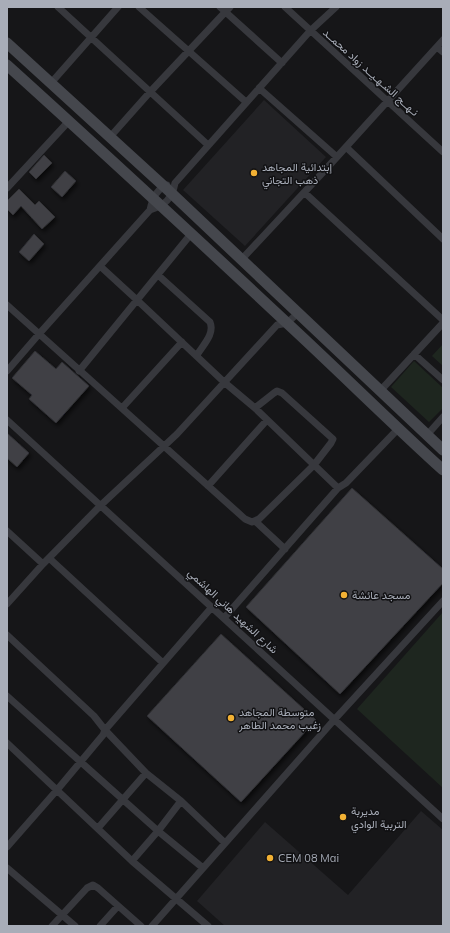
<svg xmlns="http://www.w3.org/2000/svg" width="450" height="933" font-family="Mulish,Vazirmatn,sans-serif">
  <style>
    .built { fill: #222225 }
    .green { fill: #1e261f }
    .building { fill: #404145; stroke: #303034; filter: url(#shadow) }
    .lines { fill: none; stroke-linecap: round; stroke-linejoin: round }
    .minor { stroke: #37383d; stroke-width: 7 }
    .secondary { stroke: #45474d; stroke-width: 11 }
    .poi-dot { fill: #f2b134; stroke: #111113; stroke-width: 1.5 }
    .labels { text-anchor: middle; dominant-baseline: central; stroke-width: 3; stroke-linejoin: round; paint-order: stroke }
    .street-label { font-size: 11px; fill: #a8adb8; stroke: #111113 }
    .poi-label { font-size: 11px; fill: #a8adb8; stroke: #111113; text-anchor: start }
  </style>
  <defs>
    <filter id="shadow"><feDropShadow dx="2" dy="3" stdDeviation="2" flood-color="#0009"/></filter>
  </defs>
  <rect width="100%" height="100%" fill="#161618"/>
  <!-- built -->
  <path class="built" d="M264,100L326,157L245,246L183,190Z
    M421,811L443,830V926H225L197,901L265,822L348,895Z"/>
  <!-- green -->
  <path class="green" d="M443,344V366L432,356Z
    M414,361L443,388V408L429,422L391,387Z
    M443,612V788L357,709Z"/>
  <!-- building -->
  <path class="building" d="M44,155L52,163L36,179L29,172Z
    M65,171L76,181L62,197L51,187Z
    M19,189L35,205L39,201L55,217L42,229L21,206L13,215L7,209V201Z
    M34,234L44,244L29,261L19,252Z
    M35,351L56,369L62,362L89,386L56,423L29,399L32,395L12,378Z
    M7,433L29,453L17,467L7,458Z
    M352,488L443,569V583L340,694L246,607Z
    M221,634L316,720L241,802L147,716Z"/>
  <g class="lines">
    <!-- minor -->
    <path class="minor" d="M58,7L208,145
      M139,7L246,102
      M220,7L282,63
      M285,7L443,152
      M437,47L443,52
      M51,83L118,7
      M259,88L337,157
      M110,137L150,92L230,7
      M346,147L443,239
      M7,188L69,121
      M305,193L443,320
      M150,210C165,205 172,199 175,183L310,31L336,7
      M191,234L137,300L224,382L255,408L338,488L346,483L398,429
      M241,260L326,169L443,40
      M158,275L210,322C215,334 203,345 197,355
      M7,305L245,519L252,522L259,519L314,465L331,443L333,439L282,393L277,391L274,393L255,408
      M414,354L443,380
      M7,371L39,334L150,210C152,200 156,189 167,185
      M79,371L137,300L100,266
      M380,391L443,323
      M122,408L182,342
      M7,420L443,819
      M427,435L443,417
      M208,486L267,420
      M255,521L285,549
      M7,531L43,564
      M49,558L163,663
      M7,604L43,564L101,505L177,434L277,325L287,323L298,313
      M212,607L105,730L146,773L181,801L225,843
      M224,618L338,488
      M7,635L94,716L105,730L103,735L57,790L7,847
      M7,696L158,831L203,868
      M7,743L132,861L208,926
      M98,828L146,773
      M132,861L158,831L181,801
      M7,868L75,926
      M52,926L87,888L93,885L98,888L141,926
      M100,926L118,906
      M152,926L334,720L443,601"/>
    <!-- secondary -->
    <path class="secondary" d="M7,43L168,190L443,450
      M7,65C101,150 194,236 287,323C339,371 390,422 443,470"/>
  </g>
  <!-- markers -->
  <g class="poi-dot">
    <circle cx="254" cy="173" r="4"/>
    <circle cx="344" cy="595" r="4"/>
    <circle cx="231" cy="718" r="4"/>
    <circle cx="343" cy="817" r="4"/>
    <circle cx="270" cy="858" r="4"/>
  </g>
  <g class="labels">
    <!-- street labels -->
    <g class="street-label">
      <text transform="translate(371 72) rotate(42)">نـهــج الشـهـيــد زواد محمــد</text>
      <text transform="translate(233 611) rotate(43)">شارع الشهيد هاني الهاشمي</text>
    </g>
    <!-- poi labels -->
    <g class="poi-label">
      <text x="262" y="167">إبتدائية المجاهد<tspan x="262" dy="13">ذهب التجاني</tspan></text>
      <text x="352" y="595">مسجد عائشة</text>
      <text x="239" y="712">متوسطة المجاهد<tspan x="239" dy="13">زغيب محمد الطاهر</tspan></text>
      <text x="351" y="811">مديربة<tspan x="351" dy="13">التربية الوادي</tspan></text>
      <text x="278" y="858">CEM 08 Mai</text>
    </g>
  </g>
  <!-- border -->
  <rect width="450" height="933" fill="none" stroke="#a8adb8" stroke-width="16"/>
</svg>
